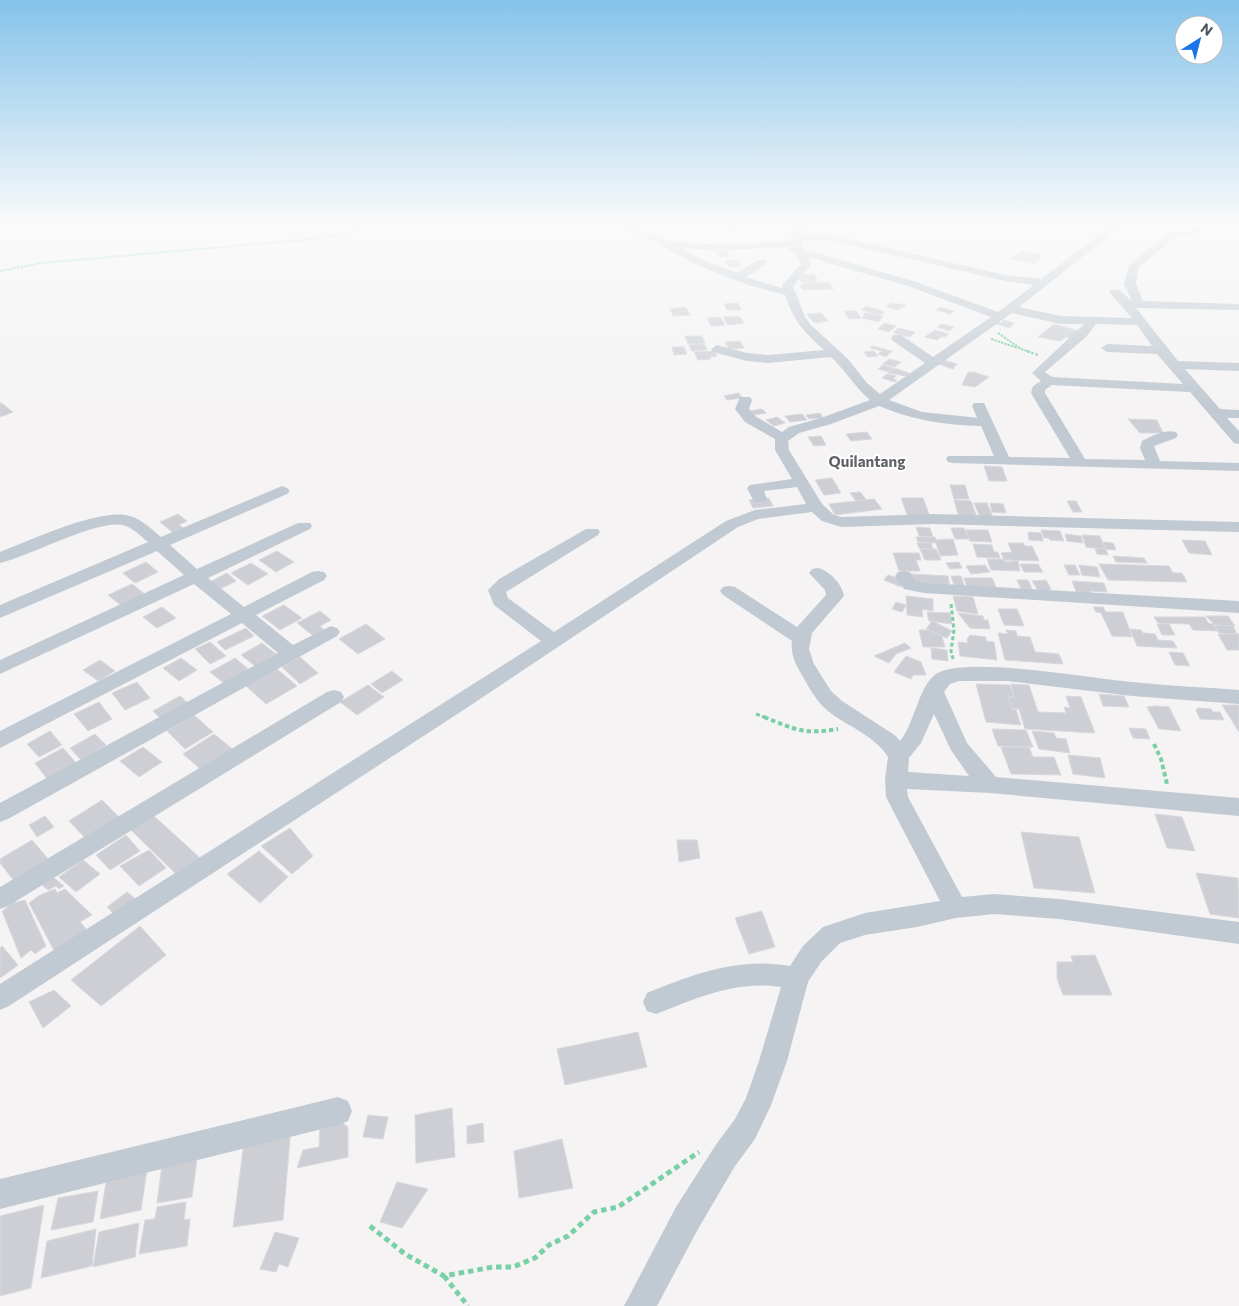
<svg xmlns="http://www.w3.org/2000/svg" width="1239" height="1306" font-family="Commissioner,sans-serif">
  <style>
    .building { fill: #cdcfd5; stroke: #d7d9de }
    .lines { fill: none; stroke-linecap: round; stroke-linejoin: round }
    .path-far4 { stroke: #7ad0a6; stroke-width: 2; stroke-dasharray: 2.5 1; stroke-linecap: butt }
    .path-far3 { stroke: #7ad0a6; stroke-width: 2.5; stroke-dasharray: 2.5 2; stroke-linecap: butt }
    .path-far2 { stroke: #7ad0a6; stroke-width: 3; stroke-dasharray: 4 2.5; stroke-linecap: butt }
    .path-far1 { stroke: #7ad0a6; stroke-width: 4; stroke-dasharray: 4.5 3; stroke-linecap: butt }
    .path { stroke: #7ad0a6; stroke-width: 5; stroke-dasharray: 5.5 4; stroke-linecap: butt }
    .minor { fill: #c1cad2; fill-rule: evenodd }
    .labels { text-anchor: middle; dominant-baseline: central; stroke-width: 4; stroke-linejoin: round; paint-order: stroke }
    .far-quarter-label { font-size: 15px; font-weight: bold; fill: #5f6368; stroke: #fff }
  </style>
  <rect width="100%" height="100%" fill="#f5f3f3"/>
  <!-- building -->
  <path class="building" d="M721,225H736L740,229L725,230Z
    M726,250L730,256L720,258L716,251Z
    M1021,251L1043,255L1034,264L1011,259Z
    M737,260L742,266L729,267L725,261Z
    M814,274L818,281L801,282L797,275Z
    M829,282L834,289L803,290L799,286L804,285L803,283Z
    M738,303L741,310H727L724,304Z
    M891,303L906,305L898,310L886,307Z
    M686,307L690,315L673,316L670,309Z
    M865,307H870L885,312L880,315L861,310Z
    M940,307L954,311L950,314L936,310Z
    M844,311H856L861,318L849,319Z
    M821,313L828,321L814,323L807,314Z
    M865,313L883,316L879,322L862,318Z
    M739,316L744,323L728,325L723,317Z
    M720,317L725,325L711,326L707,318Z
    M1004,320L1014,323L1010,328L993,323L995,321L1001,323Z
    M884,323L896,326L889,332L878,329Z
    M942,324L954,327L949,331L937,327Z
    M1054,324L1082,332L1074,339L1066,337L1060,341L1038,337Z
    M898,328L915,332L910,337L893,333Z
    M935,330L949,334L945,337L931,333Z
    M930,333L942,336L937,340L925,337Z
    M685,336H702L705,343L688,344Z
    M740,341L744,348L729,349L725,342Z
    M704,344L707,350L692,351L689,345Z
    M872,346L892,351L886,357L878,354L882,351L870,348Z
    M672,347H684L687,354L674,355Z
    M714,351L717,356L710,357L711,359L698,360L694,352Z
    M874,351L878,356L868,357L864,352Z
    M889,359L901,362L895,367L883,364Z
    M943,360L957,364L953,369L938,364Z
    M883,365L893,368L889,372L878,369Z
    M894,368L909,373L906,376L888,373Z
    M968,372H974L989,377L975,387L962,385Z
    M887,374L896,376L893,379L897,380L895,382L882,378Z
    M739,393L742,398L727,400L724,396Z
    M0,403H1L13,412L0,417Z
    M762,409L766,413L754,415L750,411Z
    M820,413L823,418L809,419L806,415Z
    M802,414L807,420L790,422L785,416Z
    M777,417L785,423L774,426L766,420Z
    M1128,419L1157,420L1163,433H1140Z
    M867,432L872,439L851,441L846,434Z
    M821,436L826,445L814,446L808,437Z
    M984,466L1002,467L1007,481H989Z
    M832,478L841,493L824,495L815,480Z
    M950,485H965L969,499H954Z
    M860,492L866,499L856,501L850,493Z
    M769,498L773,506L753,508L749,500Z
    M901,498H923L930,517H908Z
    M874,499L882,509L835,515L829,504Z
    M954,500L971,501L977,517H959Z
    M1067,501H1076L1082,512H1073Z
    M974,503H987L993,517H980Z
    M990,503L1003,504L1006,513L992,512Z
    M178,514L187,521L179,525L186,530L176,535L160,522Z
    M916,527L930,528L933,537L919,536Z
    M951,528H964L969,539H955Z
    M966,530H988L992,542L970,541Z
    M1041,530L1060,531L1064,541L1050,540L1049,538H1044Z
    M1028,532L1041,533L1043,541L1029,540Z
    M1065,534L1081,536L1083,543L1067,541Z
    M1082,535L1100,536L1105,549L1086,547Z
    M916,537H935L936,540L953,539L958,555L940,556L936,543L918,542Z
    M1182,540L1205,541L1212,555L1189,553Z
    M1103,542L1113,543L1116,550L1105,549Z
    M917,543H931L933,549H920Z
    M1008,543H1023L1025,546H1032L1039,561L1004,560L1001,553L1012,552Z
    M973,544L992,545L994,552H998L1000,558L977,557Z
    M1095,548L1106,549L1108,555L1097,554Z
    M920,549H936L941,560H925Z
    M277,551L294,562L276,572L259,560Z
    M893,553H919L921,560H916L920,571H899Z
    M1113,556L1144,558L1147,563L1116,562Z
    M987,559H1002L1006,562L1018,561L1020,571L991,570Z
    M146,562L158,572L135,583L123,573Z
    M959,562L962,568L950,569L946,563Z
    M251,563L268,574L248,585L231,573Z
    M1020,564H1038L1043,572H1024Z
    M1099,564L1169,566L1173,573H1182L1187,582L1108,580Z
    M985,565L990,572L971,574L966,566Z
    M1064,565H1075L1080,575H1069Z
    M1079,565L1097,567L1100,577L1082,575Z
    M227,573L236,581L220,589L210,582Z
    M910,574L948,576L950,588L912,584Z
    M888,575L903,580L901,587L884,580Z
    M951,576H961L965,588H955Z
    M964,578H992L996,587H967Z
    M1017,580H1028L1032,589H1021Z
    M1046,580L1051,589L1045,593L1039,592L1032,581Z
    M1072,581L1104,583L1107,592L1090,591L1093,597L1078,596Z
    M132,584L146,595L123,607L108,595Z
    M906,596L933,599V611L922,609L923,617L907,615Z
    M953,596L973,597L978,614L957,611Z
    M896,602L906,605L902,612L892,609Z
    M284,605L302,618L280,630L262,616Z
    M162,607L176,618L157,628L143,617Z
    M1093,607H1103L1106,612H1123L1132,637L1112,636L1101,613L1096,612Z
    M998,609H1017L1024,626L1004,625Z
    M320,611L331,620L320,626L327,632L316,638L297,623Z
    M927,612L950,613L952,624L929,621Z
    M958,613L983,616L984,620H988L990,629L970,628Z
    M1206,616H1228L1235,626L1215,625Z
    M1154,617H1205L1208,623L1213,624L1218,631L1193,630L1189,624L1158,623Z
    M932,621L952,631L947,638L926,629Z
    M366,624L385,639L358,654L339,639Z
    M1157,624H1169L1175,635H1162Z
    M1215,625L1233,626L1237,634L1219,633Z
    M246,628L254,636L225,650L217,642Z
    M1130,629L1141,630L1143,633L1155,634L1158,640L1173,641L1177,648L1137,646Z
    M919,630H930L942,636L945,647H923Z
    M1006,630L1016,631L1017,636L1030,637L1035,652L1059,654L1063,664L1005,660L998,633L1008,634Z
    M1218,634H1239V650H1227Z
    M970,635L986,637V641L994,642L997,660L960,656L958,642L968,643L967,639Z
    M210,642L226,656L210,664L195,649Z
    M262,643L276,654L255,666L241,655Z
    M905,643L911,648L896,654L889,663L874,656Z
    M931,648L947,650L948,661L932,659Z
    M1169,652L1183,653L1190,666L1175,665Z
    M906,656L921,662L926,675H913L911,679L894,672Z
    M300,657L318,673L300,684L282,667Z
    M181,658L197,670L179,681L163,668Z
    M235,658L252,672L227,686L210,672Z
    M100,660L115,671L98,681L83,670Z
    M277,669L297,686L266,704L246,686Z
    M392,671L403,680L382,693L371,684Z
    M137,682L150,698L125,710L112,693Z
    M976,684L1010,685L1014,697H1008L1012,709L1016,710L1021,725L986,722Z
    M1011,684L1029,685L1038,712L1066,713L1064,707L1070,708L1066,696L1081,697L1095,733L1025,729L1019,709H1012L1008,697H1014Z
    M368,685L384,697L357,715L340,702Z
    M1099,694L1124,696L1129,707L1103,706Z
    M180,696L189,704L161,719L153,711Z
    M99,702L112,719L88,731L74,714Z
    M1222,705H1239V732Z
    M1156,706L1169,707L1181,731L1159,729L1147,707Z
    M1198,708L1211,709L1213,712H1220L1224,720L1200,719L1196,710Z
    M194,715L213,732L185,749L167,731Z
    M1129,728L1146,729L1150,739L1133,738Z
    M992,729L1026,730L1033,747L998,746Z
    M50,731L62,745L39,757L27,744Z
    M1032,731L1054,733L1056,738L1066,739L1070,753L1039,749Z
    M95,734L106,745L81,760L70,748Z
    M214,734L236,752L205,773L183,754Z
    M143,747L162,762L139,777L120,761Z
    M1001,747H1029L1033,757H1054L1061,775L1011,774Z
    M63,748L77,764L48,780L35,763Z
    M1068,755L1100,758L1105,778L1073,774Z
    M102,800L121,819L88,841L69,821Z
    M1155,814L1182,817L1195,851L1167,848Z
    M45,816L54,827L37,837L29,825Z
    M154,816L200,858L177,875L131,830Z
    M290,828L313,856L292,874L261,846Z
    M1021,832L1079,837L1095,893L1034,888Z
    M126,835L140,851L110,870L96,855Z
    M32,840L49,860L15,882L0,863V859Z
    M677,840H697L700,858L679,862Z
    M149,850L166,868L139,886L120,866Z
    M259,851L288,877L260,903L227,874Z
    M83,860L100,874L76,892L59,877Z
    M1196,873L1238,878L1239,918L1210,914Z
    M53,877L64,886L59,889L56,886L48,890L42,885Z
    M55,889L57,893L65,889L92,915L80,922L88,931L57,956L29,903L40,895Z
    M127,892L139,902L118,918L107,907Z
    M25,900L46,946L35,954L31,950L21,958L2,911L13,903Z
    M762,911L775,947L749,954L735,918Z
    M140,926L166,955L101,1006L71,980Z
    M2,946L18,965L0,978V948Z
    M1095,955L1112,995H1063L1057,978V962H1073L1071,956Z
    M54,990L71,1006L43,1028L29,1002Z
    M638,1032L647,1067L565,1085L557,1049Z
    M452,1108L455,1157L416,1163L415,1115Z
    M368,1115L388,1117L383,1139L363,1137Z
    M338,1119L348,1127V1157L297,1168L303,1150L319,1147L320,1121Z
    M483,1123L484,1142L467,1144V1126Z
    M291,1128L283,1220L233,1227L245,1135Z
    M562,1139L573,1188L519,1198L514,1151Z
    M197,1159L192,1197L157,1203L162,1165Z
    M148,1163L141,1210L100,1219L108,1171Z
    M397,1182L428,1189L402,1228L380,1222Z
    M98,1191L93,1222L51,1230L58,1198Z
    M186,1202L184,1220L190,1219L187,1246L139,1254L145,1220L155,1219L157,1207Z
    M44,1205L31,1288L0,1296V1216Z
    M139,1223L135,1257L93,1267L99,1232Z
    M96,1229L92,1266L41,1278L47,1241Z
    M275,1232L299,1238L288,1267L279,1264L276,1272L260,1269Z"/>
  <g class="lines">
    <!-- path-far4 -->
    <path class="path-far4" d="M0,271L42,263L313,239L356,231L414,225
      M998,333L1021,349L1030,352
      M991,339L1018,348"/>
    <!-- path-far3 -->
    <path class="path-far3" d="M1027,351L1038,355"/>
    <!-- path-far2 -->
    <path class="path-far2" d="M951,604L954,630L951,651L953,659
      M756,714L767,718"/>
    <!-- path-far1 -->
    <path class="path-far1" d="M764,717C794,729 804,735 838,729
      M1154,744L1161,759L1167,784"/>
    <!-- path -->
    <path class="path" d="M370,1226L405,1254L444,1276L493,1267H513L535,1258L549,1245L568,1236L594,1212L618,1207L699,1152
      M444,1276L468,1306"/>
    <!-- minor -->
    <path class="minor" d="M614,225H627L668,241L705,244L781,242L792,239L794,225H804L803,236L824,233L1005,275L1041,279L1112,225H1123L1019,307L1061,316L1132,318L1109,292L1111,290H1119L1132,301L1124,284L1129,265L1167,234L1201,228V232L1174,238L1138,268L1136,284L1143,301L1239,304V310L1136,308L1178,361L1239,363V371L1185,369L1220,409L1239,410V418H1227L1239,431V444L1234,443L1190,392L1052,385L1045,390V393L1085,459L1145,460L1140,448L1142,441C1152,436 1165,429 1176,432L1178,435L1176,438L1154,446L1160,461L1239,463V471L953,463L948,462L946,459L948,456H994L981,426C945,425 912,420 879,406L831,424L799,433L788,441L789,450L822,504L834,515L842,517L933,514L1239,522V532L933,524L841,527L822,521L812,512L758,519L738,527L465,709L9,1006L0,1010V984L541,641L494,605L488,590L499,579L586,529H598L600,532L598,535L506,592L508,598L554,632L726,521L755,510L806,504L797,487L764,491L767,499L764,502H754L747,488L750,485L792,479L775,450V439L745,422L735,409L740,397H750L752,400L749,409L755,416L782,432L789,427L821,418L870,400C855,387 845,370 831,357L768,363L747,361L713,352L711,349L717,345L747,353L768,355L824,350C803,331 795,323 785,295L748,285L695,264L653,241ZM824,239L1005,281L1034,285L998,312L916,282L803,249L801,242ZM791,246L788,249L795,253L801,264L783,284L782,288L746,277L766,264L767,262L766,260H758L737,273L703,260L682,248L705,250L782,248ZM808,257L908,286L991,317L933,357L901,335H893L891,338L893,341L925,363L880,394L867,383L848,359L811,325L805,317L793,286L811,264ZM1012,313L1061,324H1084L1032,373L1041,381L1033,386L1031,393L1070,458L1009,457L984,403H974L972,406L977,418L970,417L922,412L889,400ZM1096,324L1137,325L1152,346L1107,344L1101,348L1107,352L1157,354L1183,384L1052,377L1045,372L1086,337Z
      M282,486L287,488L290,491L287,494L170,545L197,569L298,523H310L312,526L310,529L208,578L244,607L312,572L318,571L324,572L327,576L324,580L256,615L293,645L331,626L337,628L340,632L337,636L8,819L0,822V803L278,653L242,623L0,748V731L231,614L194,584L0,674V660L184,575L157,551L0,618V605L148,542C140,536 133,527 122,525C96,520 30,556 0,563V552C32,540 93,511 125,515C140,517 150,528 161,537Z
      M818,568C830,571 842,584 844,596L812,633L809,649L814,664L831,691L842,701L896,736L900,741C915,723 918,687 936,674C963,655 1095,679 1132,682C1168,686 1204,687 1239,690V704L1132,696L1007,681H959L950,684L944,692L967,743L996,777L1239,798V816L990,793L907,789L908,797L962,897L994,894L1059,899L1239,922V944L1059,919L994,914L956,918L917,927L865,935L840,943L821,962L808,982L787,1061L771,1105L755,1139L735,1166L698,1229L657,1306H624L676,1207L715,1146L735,1119L746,1098L759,1061L781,987C736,980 697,998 656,1014L647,1011L643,1002L647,993C694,974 738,957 790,966L803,946L823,927L865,913L940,901L886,797L885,780L888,757C874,735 847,726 828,711C816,701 810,689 803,677C796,665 790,654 792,641L723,595L720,591L723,587L729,586L735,587L797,627L826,595L825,590L809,573L812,569ZM934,714L951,750L969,776L908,772L909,758L921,743Z
      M904,571L910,572L916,581L924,583L1239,601V613L924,593L904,589L895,576L898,572Z
      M334,690L341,692L344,697L341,702L8,906L0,909V887L327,692Z
      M338,1097L348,1101L352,1111L348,1121L338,1125L0,1209V1179Z"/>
  </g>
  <!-- sky -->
  <linearGradient id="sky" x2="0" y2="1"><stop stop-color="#85c3ea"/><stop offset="0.55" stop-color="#fafafa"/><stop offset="1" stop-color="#fafafa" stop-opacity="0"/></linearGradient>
  <rect width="1239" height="407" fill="url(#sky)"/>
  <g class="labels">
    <!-- far-quarter labels -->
    <g class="far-quarter-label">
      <text x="867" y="461">Quilantang</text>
    </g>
  </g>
  <!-- north arrow -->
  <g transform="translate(1199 40) rotate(36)"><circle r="24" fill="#ffffff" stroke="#b7bbc0"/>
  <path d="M0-4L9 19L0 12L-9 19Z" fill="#1a73e8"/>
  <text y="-8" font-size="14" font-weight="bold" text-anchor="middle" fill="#4a5661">N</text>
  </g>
</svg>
